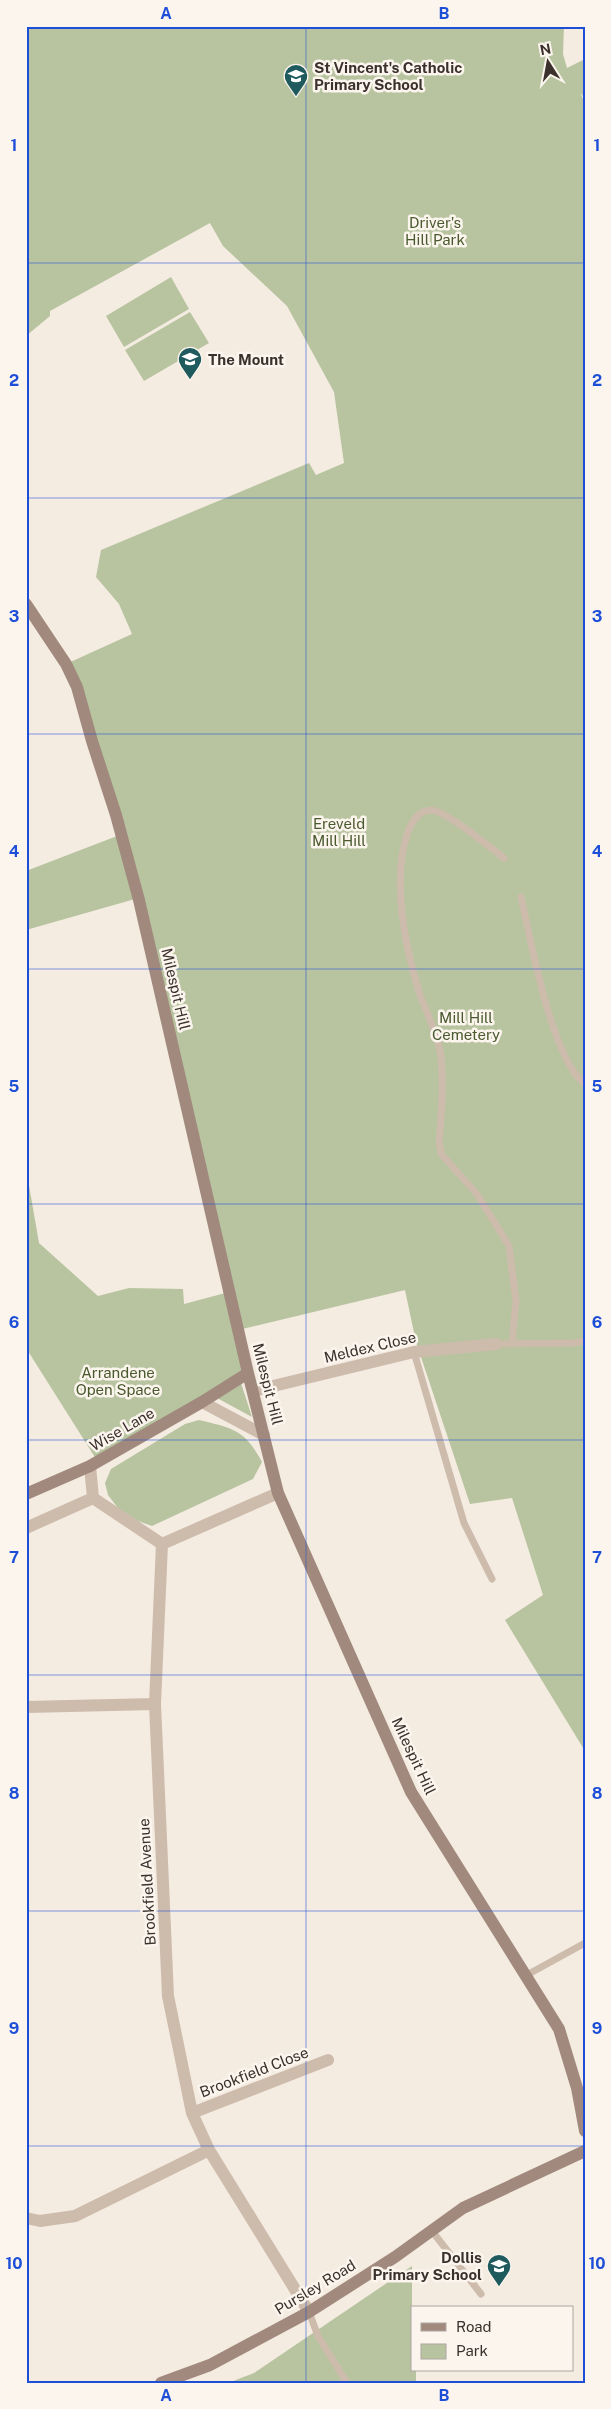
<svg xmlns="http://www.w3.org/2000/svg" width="611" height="2409" font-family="'Public Sans',sans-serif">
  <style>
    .green { fill: #b8c4a0 }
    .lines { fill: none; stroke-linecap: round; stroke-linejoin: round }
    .lane { stroke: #cdbbac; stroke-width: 7 }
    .street { stroke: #cdbbac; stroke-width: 12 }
    .secondary { stroke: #a18a7d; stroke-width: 12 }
    .grid { fill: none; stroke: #1d4ed8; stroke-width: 1; stroke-opacity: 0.55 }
    .labels { text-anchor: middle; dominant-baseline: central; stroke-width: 5; stroke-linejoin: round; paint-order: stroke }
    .poi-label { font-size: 15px; font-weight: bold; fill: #3b302b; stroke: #fbf5ee; text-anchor: start }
    .park-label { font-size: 15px; fill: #4a5a2e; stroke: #fbf5ee }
    .street-label { font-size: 15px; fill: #3b302b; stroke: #fbf5ee }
    .neatline { fill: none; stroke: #1d4ed8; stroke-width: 2 }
    .grid-label { font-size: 16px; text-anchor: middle; font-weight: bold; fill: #1d4ed8 }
  </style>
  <rect width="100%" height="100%" fill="#f4ebe1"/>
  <!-- green -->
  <path class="green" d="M26,26H564L563,54L567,68L585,59V98L580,93L585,102V1751L505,1620L543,1595L512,1498L470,1504L416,1342L405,1290L238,1330L248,1372L98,1462L26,1348V1168L39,1243L98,1296L129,1288L183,1289L184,1304L229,1292L139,900L66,664L132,634L119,604L96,577L101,550L309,463L316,475L344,463L334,392L287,306L223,246L210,223L50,311V316L26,336Z
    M171,277L189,309L124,347L106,316Z
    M190,312L209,343L144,381L125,350Z
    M117,836L135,899L26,930V871Z
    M241,1383L252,1417L217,1398Z
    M199,1420C233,1428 245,1430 262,1462L253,1479L152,1526L124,1516L108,1495L105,1483L111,1469L185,1424Z
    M412,2266V2370H416V2383H228L254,2373Z"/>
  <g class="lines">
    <!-- lane -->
    <path class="lane" d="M504,858C491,848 445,810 431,810C418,811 412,821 408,832C391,878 405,946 419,992C426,1012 439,1037 441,1057C444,1086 441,1116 439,1144L442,1155L477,1194L509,1246L516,1301L512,1343
      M521,897C531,940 551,1058 585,1084
      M496,1344L574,1343L585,1341
      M414,1352L464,1523L492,1579
      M525,1976L585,1943
      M432,2231L481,2294
      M309,2312L318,2336L347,2383"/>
    <!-- street -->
    <path class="street" d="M253,1391L414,1352L496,1344
      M202,1402L264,1435
      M90,1466L93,1498
      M278,1493L162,1544L155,1704L168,1996L192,2113L209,2150L309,2312
      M26,1528L93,1498L162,1544
      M26,1707L155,1704
      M192,2113L328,2060
      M26,2218L40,2221L75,2216L209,2150"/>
    <!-- secondary -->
    <path class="secondary" d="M26,604L66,664L77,687L92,741L116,815L139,900L248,1373L278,1493L411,1792L559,2029L577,2088L585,2131
      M26,1494L90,1466L202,1402L248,1373
      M161,2383L210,2365L309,2312L395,2257L463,2208L585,2151"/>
  </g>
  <!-- grid -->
  <path class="grid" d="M306,26V2383M26,263H585M26,498H585M26,734H585M26,969H585M26,1204H585M26,1440H585M26,1675H585M26,1911H585M26,2146H585"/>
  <!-- icons -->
  <defs>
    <g id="school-pin" transform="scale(1.25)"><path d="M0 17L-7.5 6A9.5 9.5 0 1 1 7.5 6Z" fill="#1f5a5e" stroke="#fbf5ee"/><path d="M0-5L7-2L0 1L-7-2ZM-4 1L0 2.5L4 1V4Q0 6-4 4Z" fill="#fff"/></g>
  </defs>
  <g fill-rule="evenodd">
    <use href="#school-pin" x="296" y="76"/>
    <use href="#school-pin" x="190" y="359"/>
    <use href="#school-pin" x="499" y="2266"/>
  </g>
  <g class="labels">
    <!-- poi labels -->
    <g class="poi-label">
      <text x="314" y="67">St Vincent's Catholic<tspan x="314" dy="17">Primary School</tspan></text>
      <text x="208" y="359">The Mount</text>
      <text x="482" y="2257" text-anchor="end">Dollis<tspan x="482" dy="17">Primary School</tspan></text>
    </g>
    <!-- park labels -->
    <g class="park-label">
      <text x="435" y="222">Driver's<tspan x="435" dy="17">Hill Park</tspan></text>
      <text x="339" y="823">Ereveld<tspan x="339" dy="17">Mill Hill</tspan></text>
      <text x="466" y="1017">Mill Hill<tspan x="466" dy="17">Cemetery</tspan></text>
      <text x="118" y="1372">Arrandene<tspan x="118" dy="17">Open Space</tspan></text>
    </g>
    <!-- street labels -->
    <g class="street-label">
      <text transform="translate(176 989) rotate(77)">Milespit Hill</text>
      <text transform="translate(370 1347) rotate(-13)">Meldex Close</text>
      <text transform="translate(268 1384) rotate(76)">Milespit Hill</text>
      <text transform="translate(122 1429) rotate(-30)">Wise Lane</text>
      <text transform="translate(414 1756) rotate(65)">Milespit Hill</text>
      <text transform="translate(147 1882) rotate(-93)">Brookfield Avenue</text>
      <text transform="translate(254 2072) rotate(-21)">Brookfield Close</text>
      <text transform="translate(315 2287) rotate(-31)">Pursley Road</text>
    </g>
  </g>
  <!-- border -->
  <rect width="611" height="2409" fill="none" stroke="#fbf5ee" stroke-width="55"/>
  <!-- legend -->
  <rect x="411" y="2306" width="162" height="65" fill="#fbf5ee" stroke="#aea6a0"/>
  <rect x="421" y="2323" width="25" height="8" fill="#a18a7d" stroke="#aea6a0"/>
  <text x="456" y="2332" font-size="15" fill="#3b302b">Road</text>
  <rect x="421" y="2344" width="25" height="15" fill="#b8c4a0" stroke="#aea6a0"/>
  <text x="456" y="2356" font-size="15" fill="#3b302b">Park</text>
  <!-- north arrow -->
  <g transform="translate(548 62) rotate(349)" stroke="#fbf5ee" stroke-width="4" paint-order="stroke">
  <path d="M0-4L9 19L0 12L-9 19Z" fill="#3b302b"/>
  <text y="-8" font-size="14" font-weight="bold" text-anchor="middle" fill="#3b302b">N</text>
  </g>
  <rect x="28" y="28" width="556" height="2354" class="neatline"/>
  <g class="grid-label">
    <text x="166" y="19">A</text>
    <text x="444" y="19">B</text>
    <text x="14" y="151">1</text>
    <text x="597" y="151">1</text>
    <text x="14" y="386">2</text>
    <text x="597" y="386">2</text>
    <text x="14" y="622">3</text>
    <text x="597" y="622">3</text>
    <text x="14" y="857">4</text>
    <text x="597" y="857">4</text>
    <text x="14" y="1092">5</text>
    <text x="597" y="1092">5</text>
    <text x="14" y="1328">6</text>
    <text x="597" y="1328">6</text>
    <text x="14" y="1563">7</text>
    <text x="597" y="1563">7</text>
    <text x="14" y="1799">8</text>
    <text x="597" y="1799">8</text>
    <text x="14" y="2034">9</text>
    <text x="597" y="2034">9</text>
    <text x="14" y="2269">10</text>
    <text x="597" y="2269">10</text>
    <text x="166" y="2401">A</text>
    <text x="444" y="2401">B</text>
  </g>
</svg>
